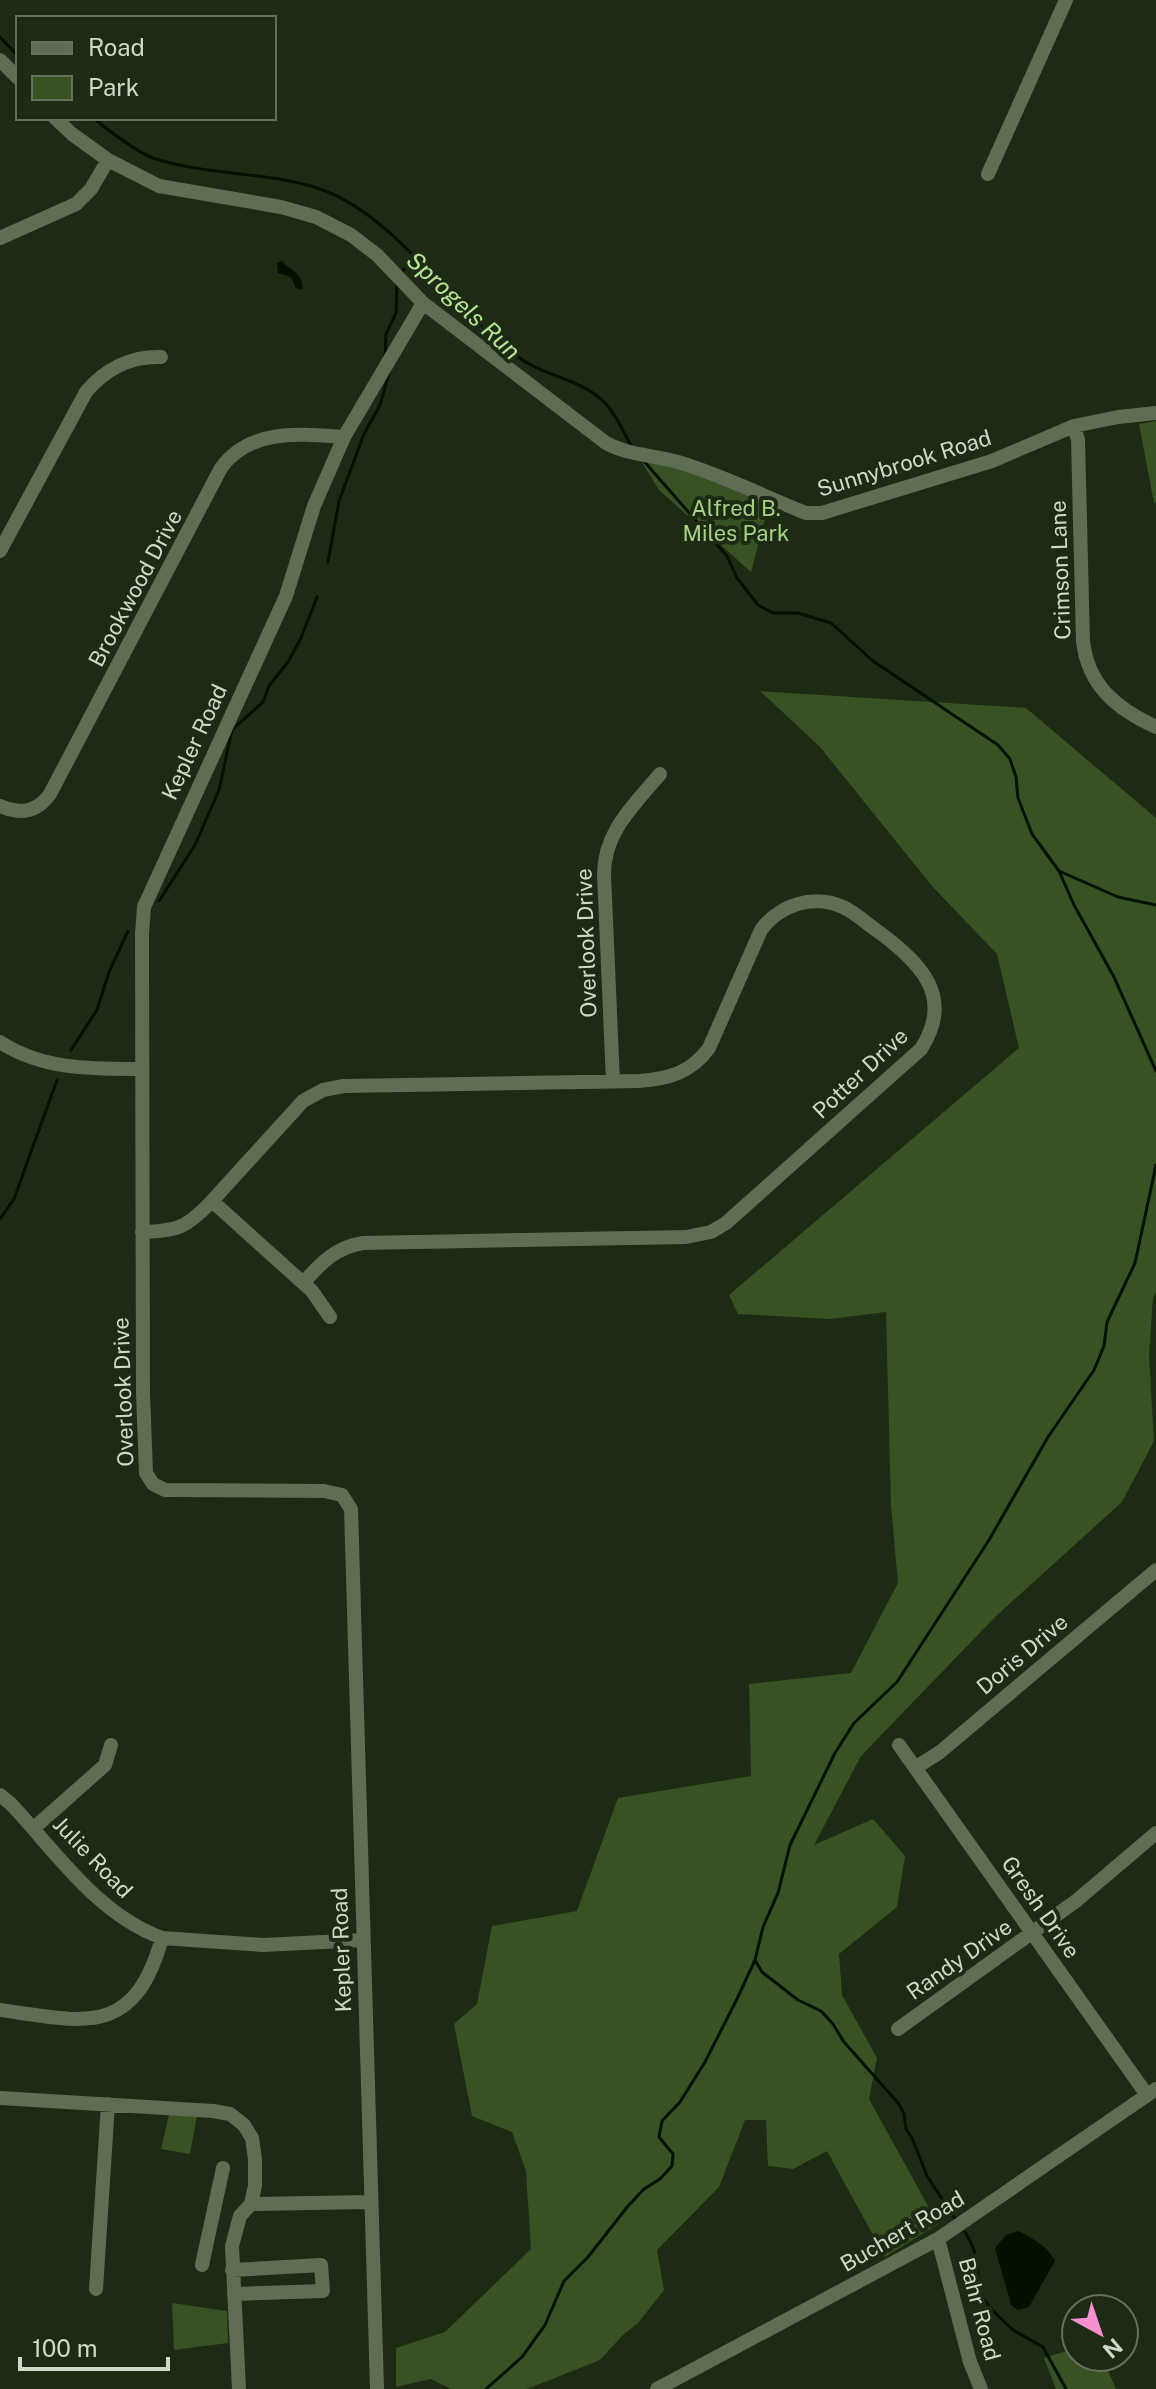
<svg xmlns="http://www.w3.org/2000/svg" width="1156" height="2389" font-family="'Public Sans',sans-serif">
  <style>
    .green { fill: #385223 }
    .water { fill: #041000 }
    .lines { fill: none; stroke-linecap: round; stroke-linejoin: round }
    .stream { stroke: #041000; stroke-width: 3 }
    .minor { stroke: #5e6d53; stroke-width: 14 }
    .labels { text-anchor: middle; dominant-baseline: central; stroke-width: 8; stroke-linejoin: round; paint-order: stroke }
    .street-label { font-size: 22px; fill: #cfd8c9; stroke: #1e2b14 }
    .park-label { font-size: 22px; fill: #a5d284; stroke: #1e2b14 }
    .water-label { font-size: 24px; font-style: italic; fill: #b6e495; stroke: #1e2b14 }
  </style>
  <rect width="100%" height="100%" fill="#1e2b14"/>
  <!-- green -->
  <path class="green" d="M1156,421V502L1154,503L1139,424Z
    M640,459L689,471L769,504L751,572L659,490Z
    M760,691L1026,708L1156,818V1292L1153,1298L1149,1356L1154,1441L1122,1502L996,1616L861,1756L814,1845L873,1819L905,1856L897,1907L839,1954L842,1995L877,2058L869,2099L938,2224L885,2257L827,2151L793,2169L768,2166L766,2120H745L719,2187L657,2250L664,2290L638,2323L623,2335L600,2360L527,2389H451L431,2379L396,2387V2348L445,2332L531,2249L526,2171L512,2132L472,2116L454,2024L477,2004L492,1926L577,1911L618,1798L751,1776L749,1684L851,1673L898,1583L891,1505L886,1312L830,1319L738,1314L729,1295L1019,1048L997,954L932,886L820,747Z
    M169,2115L197,2116L190,2154L161,2149Z
    M172,2303L227,2311L228,2343L174,2350Z
    M1076,2348V2357H1102L1116,2389H1056L1044,2358Z"/>
  <!-- water -->
  <path class="water" d="M282,261C290,272 304,271 302,290L296,288L291,277L278,273L277,263Z
    M1018,2231C1034,2239 1047,2246 1055,2261L1029,2307L1018,2310L1011,2305L995,2248L1006,2235Z"/>
  <g class="lines">
    <!-- stream -->
    <path class="stream" d="M0,37L18,56
      M93,118C107,129 138,153 153,158C207,176 267,171 320,189C396,215 454,311 518,357C545,377 579,378 603,401C616,413 623,432 632,447
      M402,271L417,260
      M385,356L386,334L396,313L397,282
      M642,459L727,556L737,578L758,605L773,613H798L831,623L873,661L998,745L1010,759L1016,777L1018,798L1032,834L1059,871L1118,897L1156,905
      M328,562L339,501L364,434L380,405L390,370
      M1059,871L1074,905L1114,977L1156,1071
      M159,901L195,845L219,790L232,730L263,702L269,686L288,662L301,638L317,597
      M71,1050L97,1010L109,972L128,931
      M0,1219L14,1199L57,1080
      M755,1960L762,1972L798,2000L821,2011L833,2024L844,2042L899,2104L904,2114L906,2129L912,2138L927,2176L956,2220
      M965,2232C977,2250 980,2270 977,2290L992,2310L1013,2330L1043,2347L1066,2389
      M486,2389L522,2357L545,2325L564,2281L588,2257L628,2206L644,2189L660,2179L672,2166L673,2154L659,2137L662,2121L680,2102L705,2062L737,1999L755,1960L763,1927L778,1893L790,1845L835,1753L854,1723L897,1682L989,1540L1048,1437L1094,1370L1104,1346L1107,1322L1135,1263L1156,1165"/>
    <!-- minor -->
    <path class="minor" d="M0,60L18,78
      M55,118L72,134L108,160L159,186L281,207L316,217L351,235L377,255L423,303L606,443C628,455 653,455 678,462C722,475 763,496 806,513H822L992,461L1074,426L1118,417L1156,413
      M988,174L1066,0
      M0,238L76,204L91,189L108,160
      M1074,426L1078,440L1083,641C1088,686 1117,709 1156,727
      M0,551L86,392C105,369 131,356 161,357
      M0,806C20,815 37,812 50,794L221,468C250,428 300,434 344,437
      M0,1042C43,1070 92,1069 141,1069
      M613,1081L604,874C604,832 634,805 660,774
      M212,1201L303,1101L323,1090L344,1086L639,1081C668,1079 691,1073 709,1048L761,930C780,904 814,894 843,907C856,913 867,924 879,932C920,963 955,996 921,1049L726,1223L711,1232L686,1237L363,1243C336,1247 321,1263 304,1282
      M142,1232C179,1231 187,1227 212,1201L312,1291L330,1317
      M899,1745L1147,2095
      M915,1768L940,1752L1156,1570
      M0,1795L11,1804C57,1853 97,1914 162,1938
      M34,1828L105,1765L111,1745
      M0,2010C85,2022 134,2038 162,1938L263,1945L363,1940
      M898,2029L1076,1901L1156,1833
      M0,2098L213,2111L230,2114L244,2125L252,2138L255,2159V2186L251,2204L240,2216L232,2246L239,2389
      M251,2204L370,2202
      M938,2239L970,2362L981,2389
      M202,2265L223,2168
      M232,2270L321,2265L323,2291L234,2294
      M96,2289L108,2104
      M377,2389L351,1509L342,1495L324,1491L165,1490L153,1484L146,1473L143,1393L142,934L144,907L286,596L314,506L344,437L423,303
      M657,2389L938,2239L1156,2089"/>
  </g>
  <g class="labels">
    <!-- street labels -->
    <g class="street-label">
      <text transform="translate(904 463) rotate(-17)">Sunnybrook Road</text>
      <text transform="translate(1060 570) rotate(-92)">Crimson Lane</text>
      <text transform="translate(135 588) rotate(-62)">Brookwood Drive</text>
      <text transform="translate(194 742) rotate(-65)">Kepler Road</text>
      <text transform="translate(586 943) rotate(-92)">Overlook Drive</text>
      <text transform="translate(860 1073) rotate(-43)">Potter Drive</text>
      <text transform="translate(123 1392) rotate(-92)">Overlook Drive</text>
      <text transform="translate(1022 1654) rotate(-40)">Doris Drive</text>
      <text transform="translate(93 1857) rotate(46)">Julie Road</text>
      <text transform="translate(1041 1907) rotate(55)">Gresh Drive</text>
      <text transform="translate(341 1950) rotate(-92)">Kepler Road</text>
      <text transform="translate(959 1959) rotate(-35)">Randy Drive</text>
      <text transform="translate(902 2231) rotate(-30)">Buchert Road</text>
      <text transform="translate(980 2309) rotate(75)">Bahr Road</text>
    </g>
    <!-- park labels -->
    <g class="park-label">
      <text x="736" y="508">Alfred B.<tspan x="736" dy="25">Miles Park</tspan></text>
    </g>
    <!-- water labels -->
    <g class="water-label">
      <text transform="translate(464 305) rotate(43)">Sprogels Run</text>
    </g>
  </g>
  <!-- legend -->
  <rect x="16" y="16" width="260" height="104" fill="#1e2b14" stroke="#65705c" stroke-width="2"/>
  <rect x="32" y="42" width="40" height="12" fill="#5e6d53" stroke="#65705c" stroke-width="2"/>
  <text x="88" y="56" font-size="24" fill="#cfd8c9">Road</text>
  <rect x="32" y="76" width="40" height="24" fill="#385223" stroke="#65705c" stroke-width="2"/>
  <text x="88" y="96" font-size="24" fill="#cfd8c9">Park</text>
  <!-- north arrow -->
  <g transform="translate(1100 2333) rotate(140)"><circle r="38" fill="#1e2b14" stroke="#65705c" stroke-width="2"/>
  <path d="M0-6L14 30L0 20L-14 30Z" fill="#f690d0"/>
  <text y="-12" font-size="22" font-weight="bold" text-anchor="middle" fill="#cfd8c9">N</text>
  </g>
  <!-- scale -->
  <path d="M20 2357v12h148v-12" fill="none" stroke="#cfd8c9" stroke-width="4"/>
  <text x="32" y="2357" font-size="24" fill="#cfd8c9" stroke="#1e2b14" stroke-width="6" paint-order="stroke">100 m</text>
</svg>
